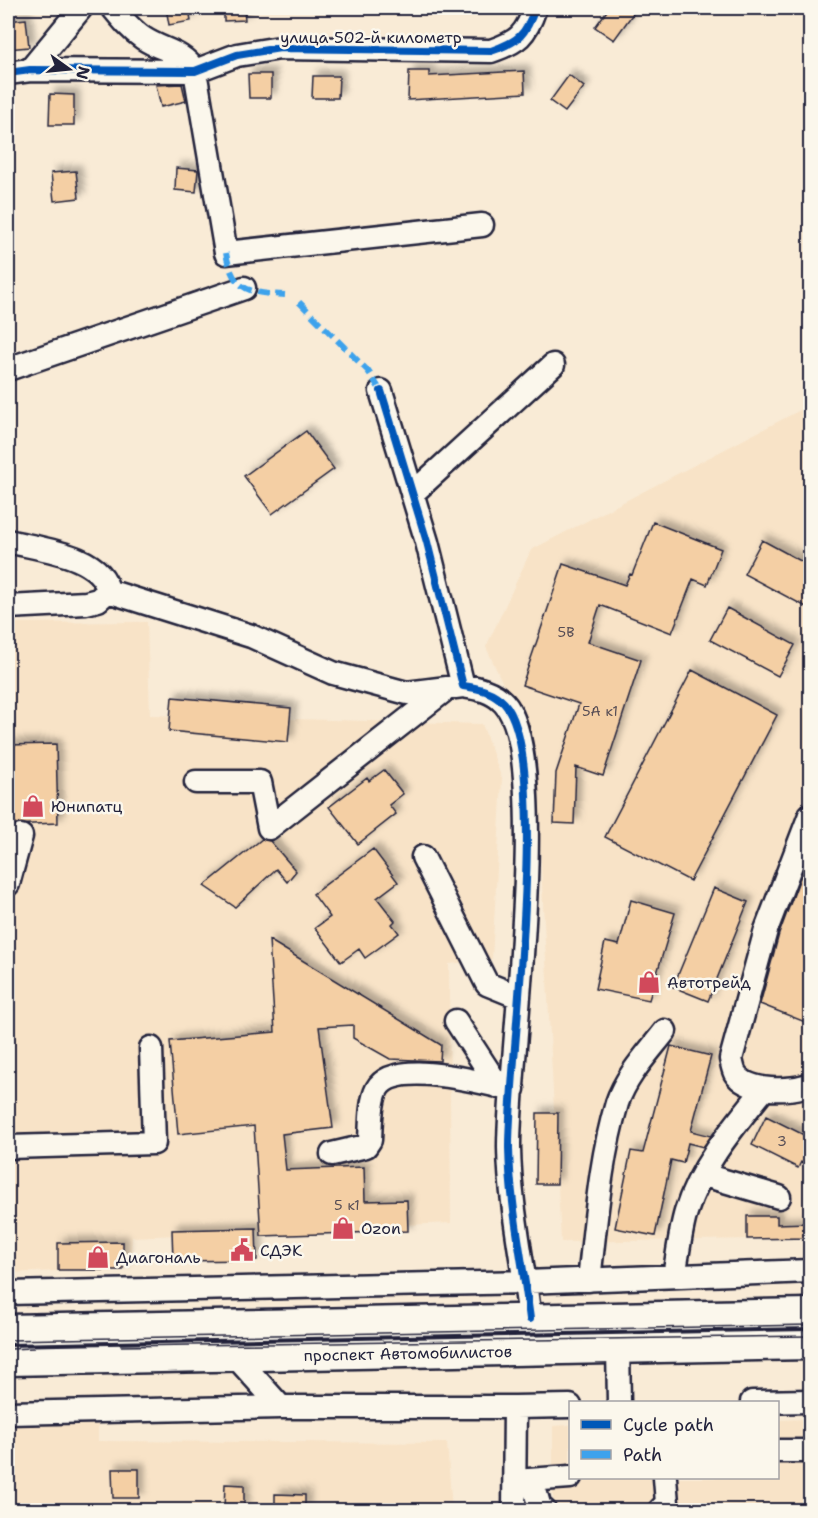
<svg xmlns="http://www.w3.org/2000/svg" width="818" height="1518" font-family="'Shantell Sans',sans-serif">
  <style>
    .built { fill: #f8e3c7 }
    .building { fill: #f4cfa4; stroke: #22223b; stroke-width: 1.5; filter: url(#shadow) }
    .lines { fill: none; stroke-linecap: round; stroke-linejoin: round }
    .minor-casing { stroke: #22223b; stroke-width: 27 }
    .major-casing { stroke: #22223b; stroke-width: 33 }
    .minor { stroke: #fbf7ec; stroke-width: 22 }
    .major { stroke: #fbf7ec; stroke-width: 28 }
    .tram { stroke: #22223b; stroke-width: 1.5 }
    .quiet { stroke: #3ea2ec; stroke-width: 6; stroke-dasharray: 12 6; stroke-linecap: butt }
    .cycleway-casing { stroke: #fbf7ec; stroke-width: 11 }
    .cycleway { stroke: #0057b8; stroke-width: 8 }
    .labels { text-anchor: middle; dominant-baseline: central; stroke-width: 5; stroke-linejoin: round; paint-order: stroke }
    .number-label { font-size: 14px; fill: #564d55 }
    .street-label { font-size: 16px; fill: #22223b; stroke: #fbf7ec }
    .poi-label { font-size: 16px; fill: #22223b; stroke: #fbf7ec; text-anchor: start }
  </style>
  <defs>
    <filter id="shadow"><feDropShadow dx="5.5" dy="-5.5" stdDeviation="3" flood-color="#0004"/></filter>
  </defs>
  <rect width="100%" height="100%" fill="#f9ebd6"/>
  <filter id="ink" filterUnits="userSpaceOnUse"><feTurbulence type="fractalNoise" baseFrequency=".0167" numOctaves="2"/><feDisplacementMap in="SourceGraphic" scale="12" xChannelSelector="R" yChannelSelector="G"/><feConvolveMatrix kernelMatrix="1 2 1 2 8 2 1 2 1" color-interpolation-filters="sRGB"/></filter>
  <g filter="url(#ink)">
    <!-- built -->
    <path class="built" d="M808,406L810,410V1238L561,1242L535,753L486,647L531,550Z
      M147,622L150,715L482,724L502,779L492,959L449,964L451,1223L132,1237L130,1268L8,1273V623Z
      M810,1419V1510H553V1426L570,1425V1478H778V1420Z
      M8,1423H98V1441L447,1443L452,1510H8Z"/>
    <!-- building -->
    <path class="building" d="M166,8H189L191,21L169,25Z
      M224,8H244L245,20L224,21Z
      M609,8H637L614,40L595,27Z
      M26,19L29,47L8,49V21Z
      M409,71H429V76L524,71L525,93L408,100Z
      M248,74H271V98H249Z
      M569,75L584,87L565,112L550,101Z
      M313,76H339L338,98H312Z
      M182,84L186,101L161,107L156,85Z
      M50,94L74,95V125H49Z
      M176,168L198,170L196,192L175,190Z
      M76,171L79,198L54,201L51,173Z
      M306,431L334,469L272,514L244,476Z
      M653,522L721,549L707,585L693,579L672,633L600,605L588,642L641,660L603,776L576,767L574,824L554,823L556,773L579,704L522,685L563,564L625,585L630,574L632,575Z
      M762,540L810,566V609L744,574Z
      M727,608L795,645L778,676L710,640Z
      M692,670L777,715L690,881L605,837Z
      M172,697L291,708L288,742L169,731Z
      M56,744L58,823L8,825V745Z
      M384,770L403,794L389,805L396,814L358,844L329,807L367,778L369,781Z
      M262,839L270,841L296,871L287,882L276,869L235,907L204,886Z
      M373,849L398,882L377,898L395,921L392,924L399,933L365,958L359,949L341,962L315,928L330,917L313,894Z
      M810,851V1024L760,1004L779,934Z
      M714,888L748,902L708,1001L673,987Z
      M631,900L675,913L649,1000L595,989L605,942L619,945Z
      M269,940L441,1045L440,1061L390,1059L353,1038V1025L319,1027L333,1128L282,1134L286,1170L364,1167L365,1201L407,1200L408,1231L261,1236L254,1126L178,1134L170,1041L275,1032Z
      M671,1046L711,1056L691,1131L711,1136L703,1147L688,1143L683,1163L671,1160L655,1236L615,1228L631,1151L643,1153Z
      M537,1113H558L557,1184H536Z
      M766,1116L810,1138V1167L801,1162L798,1168L752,1145Z
      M747,1216H777V1224L809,1223V1238L747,1239Z
      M256,1228L257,1260L173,1261L172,1230Z
      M123,1242V1270H58V1243Z
      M112,1469H139V1498H113Z
      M225,1484L244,1485V1510H224Z
      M275,1494L305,1495V1510H275Z"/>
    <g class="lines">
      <!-- minor casing -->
      <g class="minor-casing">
        <path id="minor" d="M113,8C122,19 131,30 143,38C162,51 181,50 195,71L226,253L482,225
          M30,70L81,8
          M8,73L30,70L195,71L237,55L280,48L491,51C518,42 526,35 535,8
          M8,369L244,288
          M381,391L427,542L463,686C478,688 493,691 504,703C553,757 508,1064 509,1148C510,1205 523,1262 530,1319
          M412,494L553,365
          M8,541C38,549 102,554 108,591
          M8,607L86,603L98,600L108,591L251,636L333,673L407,693L463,686
          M196,782H260L269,828L445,690
          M810,815L766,930L731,1059C732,1063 733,1069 735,1073C747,1093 792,1092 810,1084
          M423,857L487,984L519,997
          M8,884L21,836
          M456,1021L499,1087
          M8,1147L154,1143L151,1048
          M332,1154L366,1146L370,1140C371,1124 370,1103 377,1089C395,1057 484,1084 513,1089
          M704,1175L779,1197
          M674,1276C678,1255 680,1232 686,1212C700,1166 735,1125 764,1089
          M589,1280C596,1221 600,1160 617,1103C626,1076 648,1053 665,1031
          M8,1293L526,1282L810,1271
          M618,1349L619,1402
          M235,1356L281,1407H515
          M752,1402L810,1401
          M8,1413L281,1407
          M778,1451H805
          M532,1480L540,1508L544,1510
          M515,1481L570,1477
          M514,1510L515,1407L570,1406
          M660,1510L667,1503L665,1478"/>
      </g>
      <!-- major casing -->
      <g class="major-casing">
        <g id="major">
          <path d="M8,1329L810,1313"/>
          <path id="s1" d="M8,1361L810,1345"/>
        </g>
      </g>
      <!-- minor -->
      <use href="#minor" class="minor"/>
      <!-- major -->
      <use href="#major" class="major"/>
      <!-- tram -->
      <path class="tram" d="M8,1340L810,1325
        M121,1346L810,1336
        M8,1349L34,1348"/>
      <!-- quiet -->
      <path class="quiet" d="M226,253C233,291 249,293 285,295
        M299,302L368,371L381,391"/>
      <!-- cycleway casing -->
      <g class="cycleway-casing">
        <path id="cycleway" d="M8,73L30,70L195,71L237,55L280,48L491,51C518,42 526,35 535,8
          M381,391L427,542L463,686C478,688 493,691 504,703C553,757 508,1064 509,1148C510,1205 523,1262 530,1319"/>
      </g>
      <!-- cycleway -->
      <use href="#cycleway" class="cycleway"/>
    </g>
  </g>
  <!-- icons -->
  <defs>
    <g id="shop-bare" transform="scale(1.8)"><path d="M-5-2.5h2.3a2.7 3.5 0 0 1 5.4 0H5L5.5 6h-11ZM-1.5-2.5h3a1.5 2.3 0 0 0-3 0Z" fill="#d1495b" stroke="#fbf7ec" stroke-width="2.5" paint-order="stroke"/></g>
    <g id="civic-bare" transform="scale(1.8)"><path d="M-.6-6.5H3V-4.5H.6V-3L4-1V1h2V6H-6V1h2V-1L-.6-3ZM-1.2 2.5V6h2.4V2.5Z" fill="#d1495b" stroke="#fbf7ec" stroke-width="2.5" paint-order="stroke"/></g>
  </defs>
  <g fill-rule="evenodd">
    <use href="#shop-bare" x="33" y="806"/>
    <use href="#shop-bare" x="649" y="982"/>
    <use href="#shop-bare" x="343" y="1228"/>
    <use href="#civic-bare" x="242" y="1250"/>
    <use href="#shop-bare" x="98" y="1257"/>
  </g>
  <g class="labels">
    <!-- number labels -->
    <g class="number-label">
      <text x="566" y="632">5В</text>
      <text x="600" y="711">5А к1</text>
      <text x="782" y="1141">3</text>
      <text x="347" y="1205">5 к1</text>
    </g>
    <!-- street labels -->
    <g class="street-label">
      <text x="371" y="37">улица 502-й километр</text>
      <text stroke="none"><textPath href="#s1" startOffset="400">проспект Автомобилистов</textPath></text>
    </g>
    <!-- poi labels -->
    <g class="poi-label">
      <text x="51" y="806">Юнипатц</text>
      <text x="667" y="982">Автотрейд</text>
      <text x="361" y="1228">Ozon</text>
      <text x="260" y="1250">СДЭК</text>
      <text x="116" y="1257">Диагональ</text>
    </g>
  </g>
  <!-- margin -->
  <rect width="818" height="1518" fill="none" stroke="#fbf7ec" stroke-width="30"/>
  <rect x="15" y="15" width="788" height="1488" fill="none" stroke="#22223b" stroke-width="2" filter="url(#ink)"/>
  <!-- legend -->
  <rect x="569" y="1401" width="210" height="78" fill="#fbf7ec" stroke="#a4a2a5" stroke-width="1.5"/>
  <rect x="581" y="1420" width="30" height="9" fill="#0057b8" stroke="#a4a2a5" stroke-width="1.5"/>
  <text x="623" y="1431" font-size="18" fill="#22223b">Cycle path</text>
  <rect x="581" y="1450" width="30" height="9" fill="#3ea2ec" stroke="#a4a2a5" stroke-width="1.5"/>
  <text x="623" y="1461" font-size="18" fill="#22223b">Path</text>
  <!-- north arrow -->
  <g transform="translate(69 69) rotate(105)" stroke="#fbf7ec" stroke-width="4.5" paint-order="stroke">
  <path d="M0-4.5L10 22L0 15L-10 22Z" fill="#22223b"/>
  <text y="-9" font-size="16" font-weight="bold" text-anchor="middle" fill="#22223b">N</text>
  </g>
</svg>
